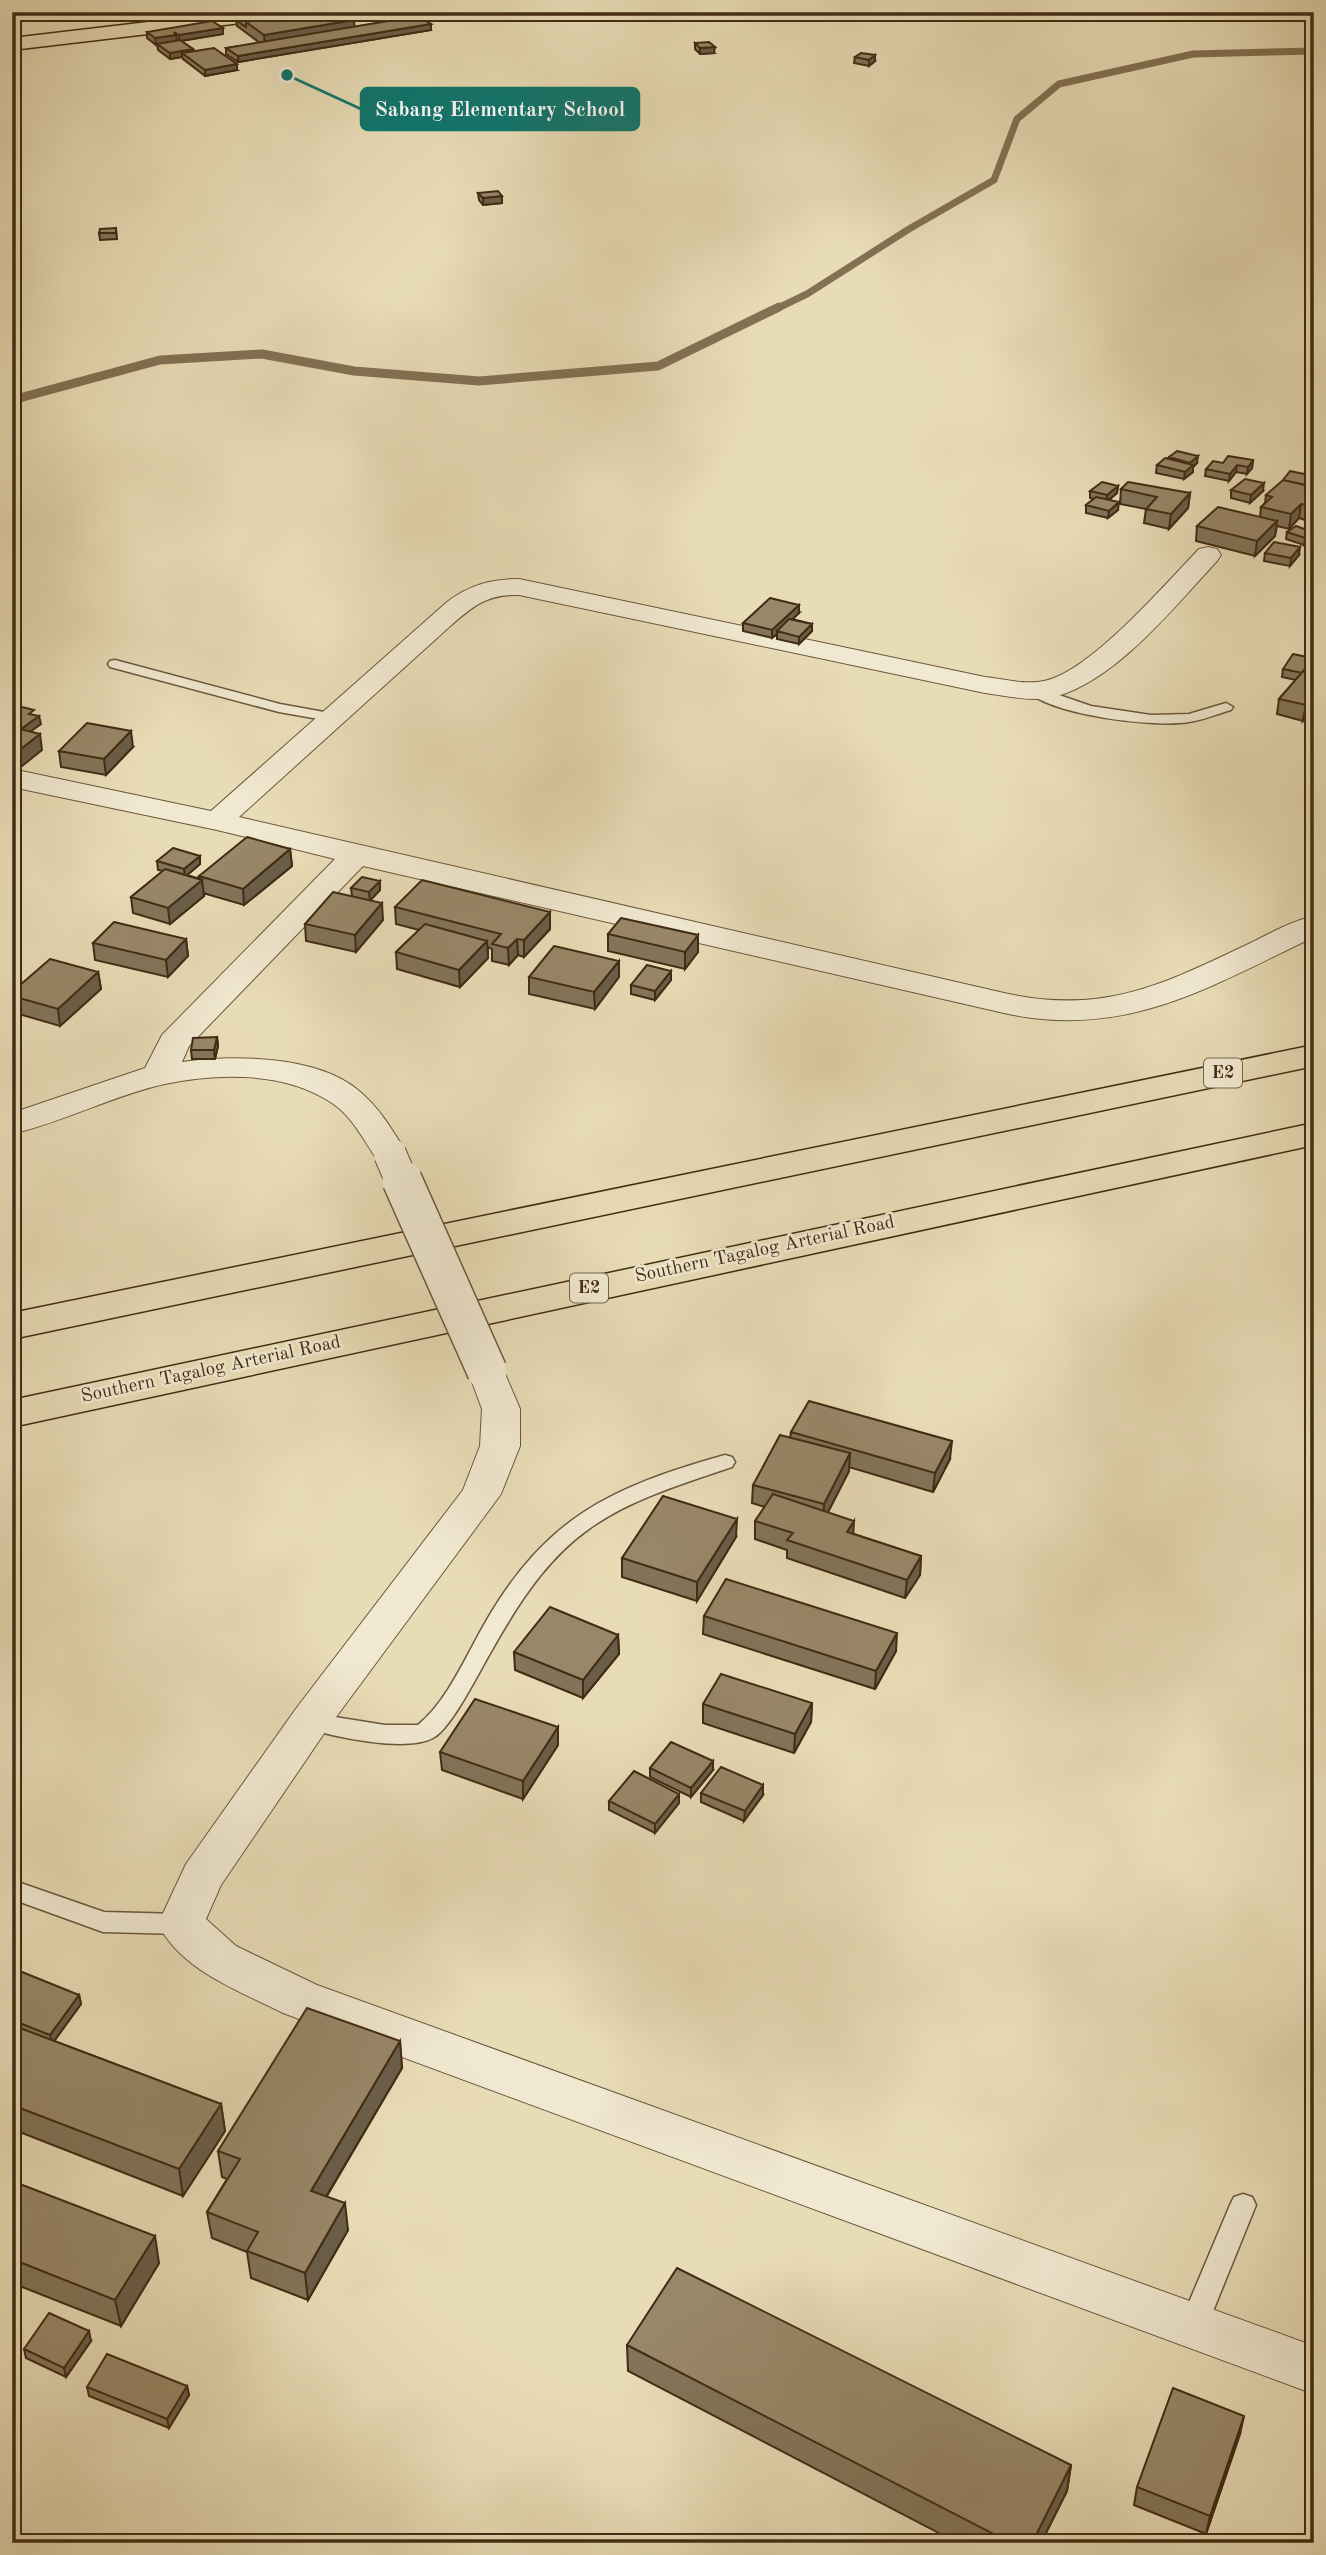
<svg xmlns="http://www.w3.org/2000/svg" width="1326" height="2555" font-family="'Old Standard TT',serif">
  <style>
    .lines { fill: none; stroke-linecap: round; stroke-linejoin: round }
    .stream-far1 { stroke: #837154; stroke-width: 7 }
    .stream { stroke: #837154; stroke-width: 9 }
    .service-casing { stroke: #6b573c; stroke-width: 3 }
    .minor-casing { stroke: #6b573c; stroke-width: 2 }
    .primary-casing { stroke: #412b14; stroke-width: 3 }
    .motorway-casing { stroke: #412b14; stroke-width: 3 }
    .service { fill: #f0e8d0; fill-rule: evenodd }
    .minor { fill: #f0e8d0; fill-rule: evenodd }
    .primary { fill: #e8dcb6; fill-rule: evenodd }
    .motorway { fill: #e8dcb6; fill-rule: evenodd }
    .minor-bridge-far1-casing { stroke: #6b573c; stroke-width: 34; stroke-linecap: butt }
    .minor-bridge-casing { stroke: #6b573c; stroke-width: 42; stroke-linecap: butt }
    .minor-bridge-far1 { stroke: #f0e8d0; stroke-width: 32 }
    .minor-bridge { stroke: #f0e8d0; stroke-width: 39 }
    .wall { fill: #837459; stroke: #412b14; stroke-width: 2 }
    .shaded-wall { fill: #6a5e49; stroke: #412b14; stroke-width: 2 }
    .building { fill: #988768; stroke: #412b14; stroke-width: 2 }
    .labels { text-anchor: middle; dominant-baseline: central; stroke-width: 5; stroke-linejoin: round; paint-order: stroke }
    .shield { fill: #f0e8d0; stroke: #76644c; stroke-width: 2 }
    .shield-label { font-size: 18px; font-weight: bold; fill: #412b14 }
    .street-label { font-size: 19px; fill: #412b14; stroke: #f0e8d0 }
    .leader { fill: none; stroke: #0f766e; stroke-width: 2.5 }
    .callout-dot { fill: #0f766e; stroke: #f0e8d0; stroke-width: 2.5 }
    .callout { fill: #0f766e; stroke: #0f766e; stroke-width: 2.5 }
    .callout-label { font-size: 21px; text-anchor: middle; font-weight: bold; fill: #fff }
  </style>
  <rect width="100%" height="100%" fill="#e8dcb6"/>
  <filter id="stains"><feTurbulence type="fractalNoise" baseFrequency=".00286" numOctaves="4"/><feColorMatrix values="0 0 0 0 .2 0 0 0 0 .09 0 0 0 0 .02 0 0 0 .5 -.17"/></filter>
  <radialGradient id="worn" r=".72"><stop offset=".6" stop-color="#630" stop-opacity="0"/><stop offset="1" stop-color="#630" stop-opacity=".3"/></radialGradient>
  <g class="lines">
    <!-- stream-far1 -->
    <path class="stream-far1" d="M776,309L807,294L909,229L994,180L1017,119L1059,84L1193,54L1314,51"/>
    <!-- stream -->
    <path class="stream" d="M12,400L160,360L262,354L354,371L479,381L658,366L779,307"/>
    <!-- service casing -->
    <g class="service-casing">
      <path id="service" d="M115,660L280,704L335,714L337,717L330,721L279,712L110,667L108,664L110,661Z
        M1033,686L1091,706L1151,715L1189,714L1226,703L1233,707L1231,710C1217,714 1204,720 1189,722C1154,728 1050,715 1026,690Z
        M725,1455L732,1457L735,1462L732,1467C604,1509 560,1528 492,1650C480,1670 452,1728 433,1738C405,1753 331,1736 302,1727L299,1721L302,1715L310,1713L385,1725H418C448,1700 466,1656 485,1623C546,1517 611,1487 725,1455Z
        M12,1880L104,1912L181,1914L190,1917L193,1924L190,1931L181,1934L103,1932L12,1899Z
        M1243,2194L1252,2197L1256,2205L1207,2326L1203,2335L1193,2338L1183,2335L1179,2326L1230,2205L1234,2197Z"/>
    </g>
    <!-- minor casing -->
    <g class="minor-casing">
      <path id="minor" d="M1208,547L1217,549L1221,555L1217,561C1175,606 1112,686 1049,698C1028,701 1006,696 985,693L519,595C485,594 471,608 447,629L239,817L1004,993C1099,1014 1156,988 1240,948C1264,937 1288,922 1314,916V937C1209,987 1125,1040 1004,1013L363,866L189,1046L182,1062C233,1055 316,1055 358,1090C380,1108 393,1131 407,1154L402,1161L390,1164L378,1161C364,1141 353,1117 332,1103C285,1071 218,1073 165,1084C114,1095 64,1122 12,1134V1113L145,1068L162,1035L335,859L217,830L12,787V769L211,811L447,602C469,585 491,579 519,579L985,677C1004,679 1025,685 1044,681C1090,672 1165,584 1199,549Z
        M487,1359L500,1362L520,1409V1446L501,1494L325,1732L221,1885L206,1919L236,1946L317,1985L1314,2346V2394L283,2013C238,1990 182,1971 158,1924L186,1864L295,1710L463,1490L480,1446L482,1409L468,1371L474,1362Z"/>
    </g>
    <!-- primary casing -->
    <g class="primary-casing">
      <path id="primary" d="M233,12H292L283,18L12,50V38Z"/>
    </g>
    <!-- motorway casing -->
    <g class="motorway-casing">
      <path id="motorway" d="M1314,1045V1066L12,1339V1313Z
        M1314,1123V1145L12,1427V1400Z"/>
    </g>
    <!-- service -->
    <use href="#service" class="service"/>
    <!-- minor -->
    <use href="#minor" class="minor"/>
    <!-- primary -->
    <use href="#primary" class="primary"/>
    <!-- motorway -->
    <use href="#motorway" class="motorway"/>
    <!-- minor-bridge-far1 casing -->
    <g class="minor-bridge-far1-casing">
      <path id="minor-bridge-far1" d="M390,1154L402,1182"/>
    </g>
    <!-- minor-bridge casing -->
    <g class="minor-bridge-casing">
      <path id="minor-bridge" d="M402,1180L487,1371"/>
    </g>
    <!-- minor-bridge-far1 -->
    <use href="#minor-bridge-far1" class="minor-bridge-far1"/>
    <!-- minor-bridge -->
    <use href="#minor-bridge" class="minor-bridge"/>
  </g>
  <!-- wall -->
  <path class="wall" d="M391,12H434L435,19L424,20L431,30L238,62L226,54V48L260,43L237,26L236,20L386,13L349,17L354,20V27L401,19Z
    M147,32L223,34L181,41L193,49V51L237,70L205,76L183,59L182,57L170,59L158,50L157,44H161L156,45L147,38Z
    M695,43L714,53L700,54L695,49Z
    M855,57L875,61L869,66L854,63Z
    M478,193L502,203L483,205L479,200Z
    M116,228L117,239L100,240L99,233Z
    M1169,457L1197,463L1193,467V472L1184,479L1156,473L1157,465L1169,459Z
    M1253,460L1252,468L1247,474L1236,472L1229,481L1205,476L1206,469L1223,463Z
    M1314,476V515L1308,521L1299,518L1289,529L1277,526L1275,536L1255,556L1196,541L1197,526L1260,517L1261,507L1265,503L1266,495Z
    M1118,486L1117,493L1109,500L1118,510L1108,518L1086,513V505L1094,499L1090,498V491Z
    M1121,489L1190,493L1188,508L1169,529L1144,523L1146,509L1120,504Z
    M1231,490L1263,491L1250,503L1231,498Z
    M1287,532L1312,540L1304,545L1286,539Z
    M1265,553L1299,555L1290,566L1264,561Z
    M799,613L792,619L812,624V631L799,644L777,639V634L772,638L743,631V623Z
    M1312,662L1314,663L1303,721L1277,714L1279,699L1296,680L1282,677L1283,669Z
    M133,747L106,775L61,767L59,751Z
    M290,849L292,866L244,905L203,893L204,896L170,924L133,913L131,897L163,871L158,870L157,861L200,856V864L187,875L200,879L199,876Z
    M380,881V890L370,900L383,920L356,952L306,941L305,924L352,896L351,888Z
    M395,907L550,912V929L524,957L518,955L509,965L492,961V949L488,947V958L460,987L397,969L396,952L419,930L396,924Z
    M608,934L698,935V952L685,969L608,951Z
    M186,939L188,956L168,977L95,960L93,943Z
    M619,961V977L595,1009L529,994V977Z
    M671,971V980L655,1000L631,994V985Z
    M98,972L101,989L60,1026L12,1012V992Z
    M217,1037L218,1046L215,1059H192L191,1050Z
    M791,1432L950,1459L933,1492L849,1467V1471L828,1512L854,1534L921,1556L920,1575L905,1598L787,1558V1550L755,1539V1521L765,1507L752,1503L753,1485L790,1438Z
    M736,1537L697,1601L622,1577V1558Z
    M704,1616L896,1651L875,1689L703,1634Z
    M618,1635L619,1654L583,1698L515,1670L514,1652Z
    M812,1703L811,1722L794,1753L703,1723V1704Z
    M558,1727V1745L523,1799L442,1770L440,1752Z
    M650,1768L713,1770L691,1797L650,1777Z
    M701,1793L763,1795L744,1821L701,1802Z
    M679,1794V1803L655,1833L609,1810V1801Z
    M12,1985L79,1995L81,2004L54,2041L221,2104L225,2131L183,2196L12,2129Z
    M400,2041L402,2068L327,2196L348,2230L308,2300L251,2278L247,2252L212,2238L207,2212L227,2179L222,2177L218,2151Z
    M12,2181L159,2263L121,2326L12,2283Z
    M91,2341L66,2377L26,2358L24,2349Z
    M627,2345L1071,2465L1067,2491L1041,2543H958L628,2371Z
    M187,2386L189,2395L169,2428L89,2396L87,2387Z
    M1240,2434L1206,2534L1134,2505L1137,2487Z"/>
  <!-- shaded-wall -->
  <path class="shaded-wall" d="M342,12H386V13L342,18Z
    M435,13V19L417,22V16Z
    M354,20L355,32L265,46L264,35Z
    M431,24V30L238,62V56Z
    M223,28V34L179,41V35Z
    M176,35L177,41L156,45L155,38Z
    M715,47L714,53L700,54V48Z
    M193,49V55L182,53V57L170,59V53Z
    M875,55V61L869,66V60Z
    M237,64V70L205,76V70Z
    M502,196V203L483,205V198Z
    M1198,456L1197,463L1193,467V472L1184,479L1185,472L1189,468L1190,463Z
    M1253,460L1252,468L1247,474L1248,467Z
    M1237,465L1236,472L1229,481L1230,474Z
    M1264,483L1263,491L1250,503L1251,495Z
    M1118,486L1117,493L1106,502L1107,495Z
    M1190,493L1188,508L1169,529L1171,514Z
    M1119,502L1118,510L1108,518L1109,511Z
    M1314,503V515L1308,521L1310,506Z
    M1301,504L1299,518L1289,529L1291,514Z
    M1277,521L1275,536L1255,556L1257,541Z
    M1313,532L1312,540L1304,545L1305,538Z
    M1300,547L1299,555L1290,566L1291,558Z
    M799,605V613L779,632L777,631V634L772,638V630Z
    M812,624V631L799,644V637Z
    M1314,696V709L1303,721L1306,705Z
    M39,716L41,724L17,741L16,733Z
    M131,731L133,747L106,775L104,759Z
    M40,734L42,750L12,774V756Z
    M290,849L292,866L244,905L243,889Z
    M200,856V864L185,877L184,869Z
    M202,880L204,896L170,924L168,908Z
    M380,881V890L370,901L369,892Z
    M382,903L383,920L356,952L355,935Z
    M550,912V929L524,957V940Z
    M698,935V952L685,969V952Z
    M186,939L188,956L168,977L166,960Z
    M517,939L518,955L509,965L508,948Z
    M487,941L488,958L460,987L459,970Z
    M619,961V977L595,1009L594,992Z
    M671,971V980L655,1000V991Z
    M98,972L101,989L60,1026L58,1009Z
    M217,1037L218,1046L215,1059L214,1050Z
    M952,1441L950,1459L933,1492L935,1473Z
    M850,1453L849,1471L823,1522L824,1504Z
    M737,1519L736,1537L697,1601V1582Z
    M854,1521L853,1539L847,1532Z
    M921,1556L920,1575L905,1598L907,1580Z
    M897,1633L896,1651L875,1689L876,1671Z
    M618,1635L619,1654L583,1698V1680Z
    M812,1703L811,1722L794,1753L795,1734Z
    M558,1727V1745L523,1799V1781Z
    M713,1761V1770L691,1797V1788Z
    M763,1785V1795L744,1821L745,1811Z
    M679,1794V1803L655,1833V1824Z
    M79,1995L81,2004L52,2044L50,2035Z
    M400,2041L402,2068L314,2217L311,2191Z
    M221,2104L225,2131L183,2196L179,2169Z
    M345,2203L348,2230L308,2300L305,2273Z
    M155,2236L159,2263L121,2326L115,2300Z
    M89,2331L91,2341L66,2377L64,2368Z
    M187,2386L189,2395L169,2428L167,2419Z
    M1244,2416L1240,2434L1206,2534L1210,2516Z
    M1071,2465L1067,2491L1041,2543H1032Z"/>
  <!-- building -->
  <path class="building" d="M283,12H307L246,22V27L236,20Z
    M307,12H342L354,20L264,35L246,22Z
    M399,12L435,13L417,16L431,24L238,56L226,48L407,18Z
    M212,21L223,28L179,35L174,32L176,35L155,38L147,32Z
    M180,40L193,49L170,53L157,44Z
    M709,42L715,47L700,48L695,43Z
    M214,48L237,64L205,70L182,53Z
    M861,53L875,55L869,60L855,57Z
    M498,191L502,196L483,198L478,193Z
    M116,228V233H99L100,229Z
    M1177,451L1198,456L1190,463L1169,457Z
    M1228,456L1253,460L1248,467L1237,465L1230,474L1206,469L1213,461L1223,463Z
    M1165,458L1193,465L1185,472L1157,465Z
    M1290,471L1314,476V482L1311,486L1283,480Z
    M1245,479L1264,483L1251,495L1231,490Z
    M1283,480L1314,487V503L1310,506L1301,504L1291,514L1261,507L1272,497L1266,495Z
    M1102,482L1118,486L1107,495L1090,491Z
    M1128,482L1190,493L1171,514L1146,509L1157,497L1121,489Z
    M1096,497L1119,502L1109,511L1086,505Z
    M1218,507L1277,521L1257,541L1197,526Z
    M1296,526L1313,532L1305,538L1287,532Z
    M1274,542L1300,547L1291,558L1265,553Z
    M770,598L799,605L772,630L743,623Z
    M789,619L812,624L799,637L777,631Z
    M1293,654L1312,658L1302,673L1283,669Z
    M1311,662L1314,663V696L1306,705L1279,699Z
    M18,706L34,710L29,714L39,716L21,729L12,727V710Z
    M87,723L131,731L104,759L59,751Z
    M12,727L40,734L12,756Z
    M247,837L290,849L243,889L199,876Z
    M173,848L200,856L184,869L157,861Z
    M165,869L202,880L168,908L131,897Z
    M362,877L380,881L369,892L351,888Z
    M422,880L550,912L524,940L517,939L508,948L492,944L501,934L395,907Z
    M333,892L382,903L355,935L305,924Z
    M621,918L698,935L685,952L608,934Z
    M114,922L186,939L166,960L93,943Z
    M425,924L487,941L459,970L396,952Z
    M554,946L619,961L594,992L529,977Z
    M50,959L98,972L58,1009L12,996V992Z
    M647,965L671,971L655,991L631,985Z
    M217,1037L214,1050H191L193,1038Z
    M809,1401L952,1441L935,1473L791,1432Z
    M780,1435L850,1453L824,1504L753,1485Z
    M773,1494L854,1521L847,1532L921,1556L907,1580L787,1540L793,1533L755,1521Z
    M663,1496L737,1519L697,1582L622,1558Z
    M726,1579L897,1633L876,1671L704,1616Z
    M550,1607L618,1635L583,1680L514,1652Z
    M721,1674L812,1703L795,1734L703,1704Z
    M475,1699L558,1727L523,1781L440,1752Z
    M671,1742L713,1761L691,1788L650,1768Z
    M721,1767L763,1785L745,1811L701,1793Z
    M634,1771L679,1794L655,1824L609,1801Z
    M22,1972L79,1995L50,2035L12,2020V1985Z
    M307,2008L400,2041L311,2191L345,2203L305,2273L247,2251L258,2232L207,2212L240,2159L218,2151Z
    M12,2025L221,2104L179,2169L12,2105Z
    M12,2181L155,2236L115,2300L12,2259Z
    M677,2268L1071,2465L1032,2543H1011L627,2345Z
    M49,2313L89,2331L64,2368L24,2349Z
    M107,2354L187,2386L167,2419L87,2387Z
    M1173,2388L1244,2416L1210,2516L1137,2487Z"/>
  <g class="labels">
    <!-- shield labels -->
    <g class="shield">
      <rect x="1204" y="1058.5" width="38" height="29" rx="5"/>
      <rect x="570" y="1273.5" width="38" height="29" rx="5"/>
    </g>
    <g class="shield-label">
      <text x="1223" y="1073">E2</text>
      <text x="589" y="1288">E2</text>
    </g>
    <!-- street labels -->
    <g class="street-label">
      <text transform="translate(765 1250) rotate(-12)">Southern Tagalog Arterial Road</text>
      <text transform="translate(211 1370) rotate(-12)">Southern Tagalog Arterial Road</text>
    </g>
  </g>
  <!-- callouts -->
  <path class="leader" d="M287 75L361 109"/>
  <circle class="callout-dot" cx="287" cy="75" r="7"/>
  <rect class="callout" x="361" y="88" width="278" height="42" rx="7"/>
  <g class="callout-label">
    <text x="500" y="116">Sabang Elementary School</text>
  </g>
  <!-- margin -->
  <rect width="1326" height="2555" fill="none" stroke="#e8dcb6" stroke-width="42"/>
  <rect x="14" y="14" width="1298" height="2527" fill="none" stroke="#412b14" stroke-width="3.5"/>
  <rect x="21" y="21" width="1284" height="2513" fill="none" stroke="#412b14" stroke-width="2"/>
  <rect width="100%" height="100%" filter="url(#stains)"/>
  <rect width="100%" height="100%" fill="url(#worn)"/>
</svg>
